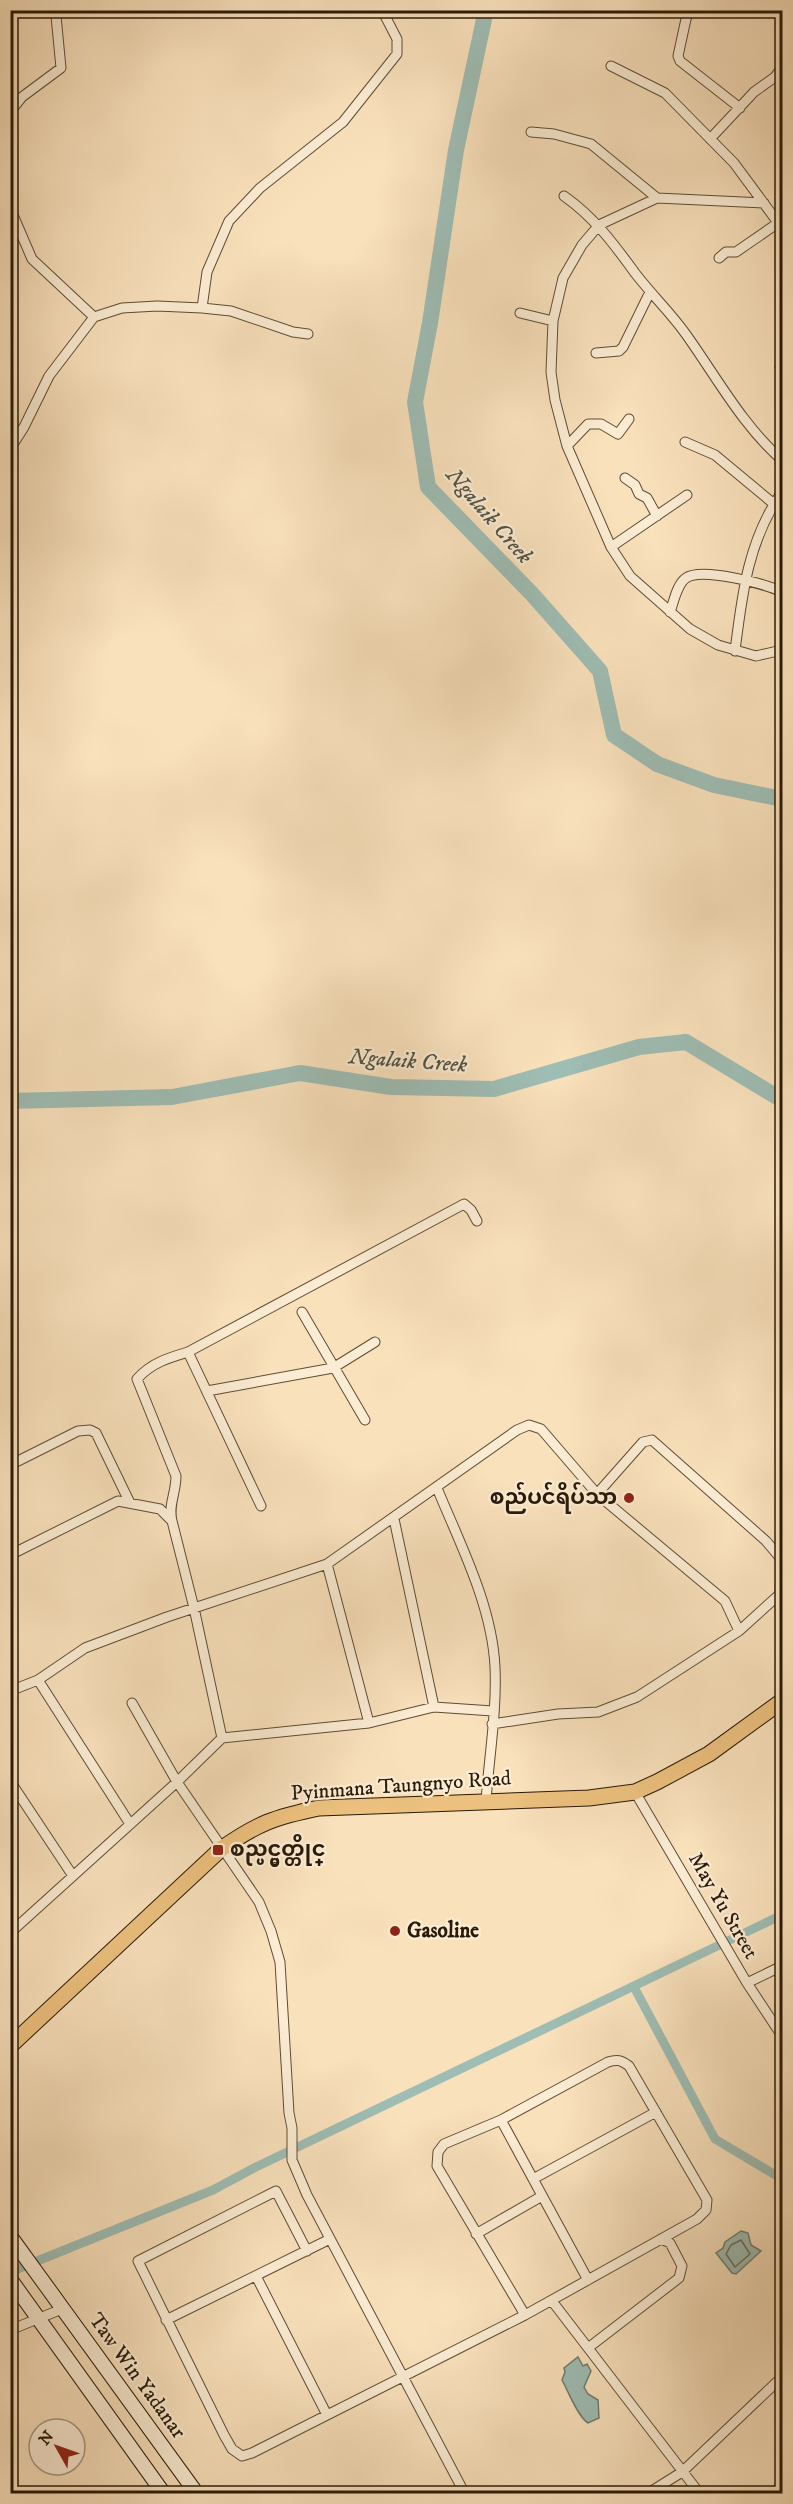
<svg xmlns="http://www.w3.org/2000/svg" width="793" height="2504" font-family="'IM FELL DW Pica','Noto Sans Myanmar',serif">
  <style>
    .water { fill: #9ebdb4; stroke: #707c6f; stroke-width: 1.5 }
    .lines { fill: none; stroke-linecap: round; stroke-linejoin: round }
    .shore { stroke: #646c5e; stroke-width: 1.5 }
    .canal { stroke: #9ebdb4; stroke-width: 9 }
    .river { stroke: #9ebdb4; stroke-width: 16 }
    .street-casing { stroke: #5e4c35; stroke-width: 11 }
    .secondary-casing { stroke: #2a1a08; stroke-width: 16 }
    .primary-casing { stroke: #2a1a08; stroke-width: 17 }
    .street { stroke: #fbecd3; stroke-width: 9 }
    .secondary { stroke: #fbecd3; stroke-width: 14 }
    .primary { stroke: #ecc07e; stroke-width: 15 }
    .poi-dot { fill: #8f2418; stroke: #fbecd3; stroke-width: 2 }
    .labels { text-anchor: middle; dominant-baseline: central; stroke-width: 4.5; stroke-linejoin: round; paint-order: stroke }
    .poi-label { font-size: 21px; font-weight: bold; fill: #2a1a08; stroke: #fbecd3; text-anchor: start }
    .street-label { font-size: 21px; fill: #2a1a08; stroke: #fbecd3 }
    .water-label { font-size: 22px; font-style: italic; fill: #535344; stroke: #fbecd3 }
  </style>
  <rect width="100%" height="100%" fill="#f9e1bc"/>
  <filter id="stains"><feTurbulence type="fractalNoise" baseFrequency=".00333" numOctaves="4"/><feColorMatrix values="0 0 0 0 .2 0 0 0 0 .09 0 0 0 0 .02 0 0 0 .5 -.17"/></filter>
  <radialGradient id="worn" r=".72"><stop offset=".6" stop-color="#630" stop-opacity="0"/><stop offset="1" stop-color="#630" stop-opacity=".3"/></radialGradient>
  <!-- water -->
  <path class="water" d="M741,2231L748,2233L751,2245L761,2251L736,2274L732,2273L716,2253L723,2248L725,2242Z
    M578,2357L583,2366L587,2364L591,2371L584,2387L588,2394L598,2400L599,2418L588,2423C578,2417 568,2391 562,2380L565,2372L564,2368Z"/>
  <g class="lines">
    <!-- shore -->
    <path class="shore" d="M741,2240L750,2254L735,2267L726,2254L731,2245Z"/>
    <!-- canal -->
    <path class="canal" d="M634,1987L715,2139L782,2179
      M10,2272L213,2190L256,2167L782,1915"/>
    <!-- river -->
    <path class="river" d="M486,10L456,150L430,323L415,402L428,487L532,594L600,671L614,735L657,764L714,785L782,799
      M10,1101L172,1097L300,1073L391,1087L494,1089L639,1047L686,1042L782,1100"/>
    <!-- street casing -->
    <g class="street-casing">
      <path id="street" d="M690,10L686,19L678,56L680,61L740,108
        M611,66L665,93L734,163L782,228
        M10,112L22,97L61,68L56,16L61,10
        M531,132L554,134L591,144L657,198
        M710,139L754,92L775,77L782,67
        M564,196C594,217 614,244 635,273C651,294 670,312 685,333C716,376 742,425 782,460
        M764,203L657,198L599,225L582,245L563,278L553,321L551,372L555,400L567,446L611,547L630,576L690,629L718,645L756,656L782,650
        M10,208L32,259L94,317
        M719,258L726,252H736L778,223
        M202,308L231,311L293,332L308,334
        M520,313L553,321
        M596,353L619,351L623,347L650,292
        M780,367L782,368
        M685,442L715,455L774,504
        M567,446L588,424H601L618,434L629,419
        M10,449L24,427L49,376L94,317L122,308L157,306L202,308L207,272L229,221L260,188L343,122L397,54V39L382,10
        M625,478L635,485L639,494L647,498L657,516
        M611,547L687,495
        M670,612C674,601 677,584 686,578C702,567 766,584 782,592
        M735,651C742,595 748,540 782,492
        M302,1312L365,1420
        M188,1352L261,1506
        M207,1391L333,1368L375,1342
        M10,1465L78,1431L90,1430L96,1433L130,1503
        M437,1488C460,1544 492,1605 495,1667C497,1711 489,1757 486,1801
        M597,1494L643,1442L652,1440L766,1541L782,1560
        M394,1519L434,1707
        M172,1521C168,1505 176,1493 176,1476L137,1379C151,1363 168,1358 188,1352L464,1204L471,1210L477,1221
        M10,1555L118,1501L160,1509L172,1521L194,1608L222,1738
        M327,1564L369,1723
        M38,1680L130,1824
        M10,1691L38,1680L85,1648L167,1617L327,1564L517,1430L529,1425L541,1429L597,1494L725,1601L739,1631
        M132,1703L177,1782L259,1902L271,1931L280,1962L289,2113L292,2128V2160L307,2195L465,2494
        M492,1724L558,1714L598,1712L637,1697L739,1631L782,1592
        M10,1781L73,1876
        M635,1792L747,1983L782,2036
        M10,1933L177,1782L222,1738L369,1723L434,1707L493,1711
        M747,1983L782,1966
        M501,2120L588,2280
        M533,2179L656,2112
        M476,2234L542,2196
        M307,2251L276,2191L138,2261L224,2435L232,2449L242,2456L252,2453L525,2315L697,2219L706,2210L707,2200L629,2066C621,2060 617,2059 608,2062L501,2120L444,2144L438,2152L437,2166L525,2315
        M256,2276L327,2415
        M552,2301L700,2494
        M166,2320L330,2239
        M10,2330L62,2309
        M588,2348L679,2278L682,2266L670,2243L661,2239
        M647,2494L682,2472L782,2377
        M772,2494L782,2485"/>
    </g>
    <!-- secondary casing -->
    <g class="secondary-casing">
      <path id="secondary" d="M10,2236L197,2494
        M10,2279L164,2494"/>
    </g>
    <!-- primary casing -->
    <g class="primary-casing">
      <path id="primary" d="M10,2046L221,1849C258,1823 275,1817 319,1808L589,1798L635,1792L657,1782L709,1754L782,1701"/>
    </g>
    <!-- street -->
    <use href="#street" class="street"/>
    <!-- secondary -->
    <use href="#secondary" class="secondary"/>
    <!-- primary -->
    <use href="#primary" class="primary"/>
  </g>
  <!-- markers -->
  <g class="poi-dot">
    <circle cx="629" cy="1498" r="6"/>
    <rect x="212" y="1844" width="12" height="12" rx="3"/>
    <circle cx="395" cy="1931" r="6"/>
  </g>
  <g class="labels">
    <!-- poi labels -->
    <g class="poi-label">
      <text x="617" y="1498" text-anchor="end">စည်ပင်ရိပ်သာ</text>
      <text x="230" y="1850">စည္ပင္မွတ္တိုင္</text>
      <text x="407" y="1931">Gasoline</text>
    </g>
    <!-- street labels -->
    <g class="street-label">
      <text transform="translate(401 1786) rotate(-4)">Pyinmana Taungnyo Road</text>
      <text transform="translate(723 1906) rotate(60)">May Yu Street</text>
      <text transform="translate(137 2376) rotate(54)">Taw Win Yadanar</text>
    </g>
    <!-- water labels -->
    <g class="water-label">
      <text transform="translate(489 516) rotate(49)">Ngalaik Creek</text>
      <text transform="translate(408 1061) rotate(4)">Ngalaik Creek</text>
    </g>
  </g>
  <!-- margin -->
  <rect width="793" height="2504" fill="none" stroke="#f9e1bc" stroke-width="36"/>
  <rect x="12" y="12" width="769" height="2480" fill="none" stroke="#2a1a08" stroke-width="3"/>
  <rect x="18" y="18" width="757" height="2468" fill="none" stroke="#2a1a08" stroke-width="1.5"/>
  <!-- north arrow -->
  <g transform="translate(57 2447) rotate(310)"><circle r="28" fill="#fbecd3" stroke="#a79882" stroke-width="1.5"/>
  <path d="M0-4.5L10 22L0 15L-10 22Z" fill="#8f2418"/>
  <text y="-9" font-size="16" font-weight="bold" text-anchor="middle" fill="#2a1a08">N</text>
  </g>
  <rect width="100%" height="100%" filter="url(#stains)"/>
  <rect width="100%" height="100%" fill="url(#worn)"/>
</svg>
